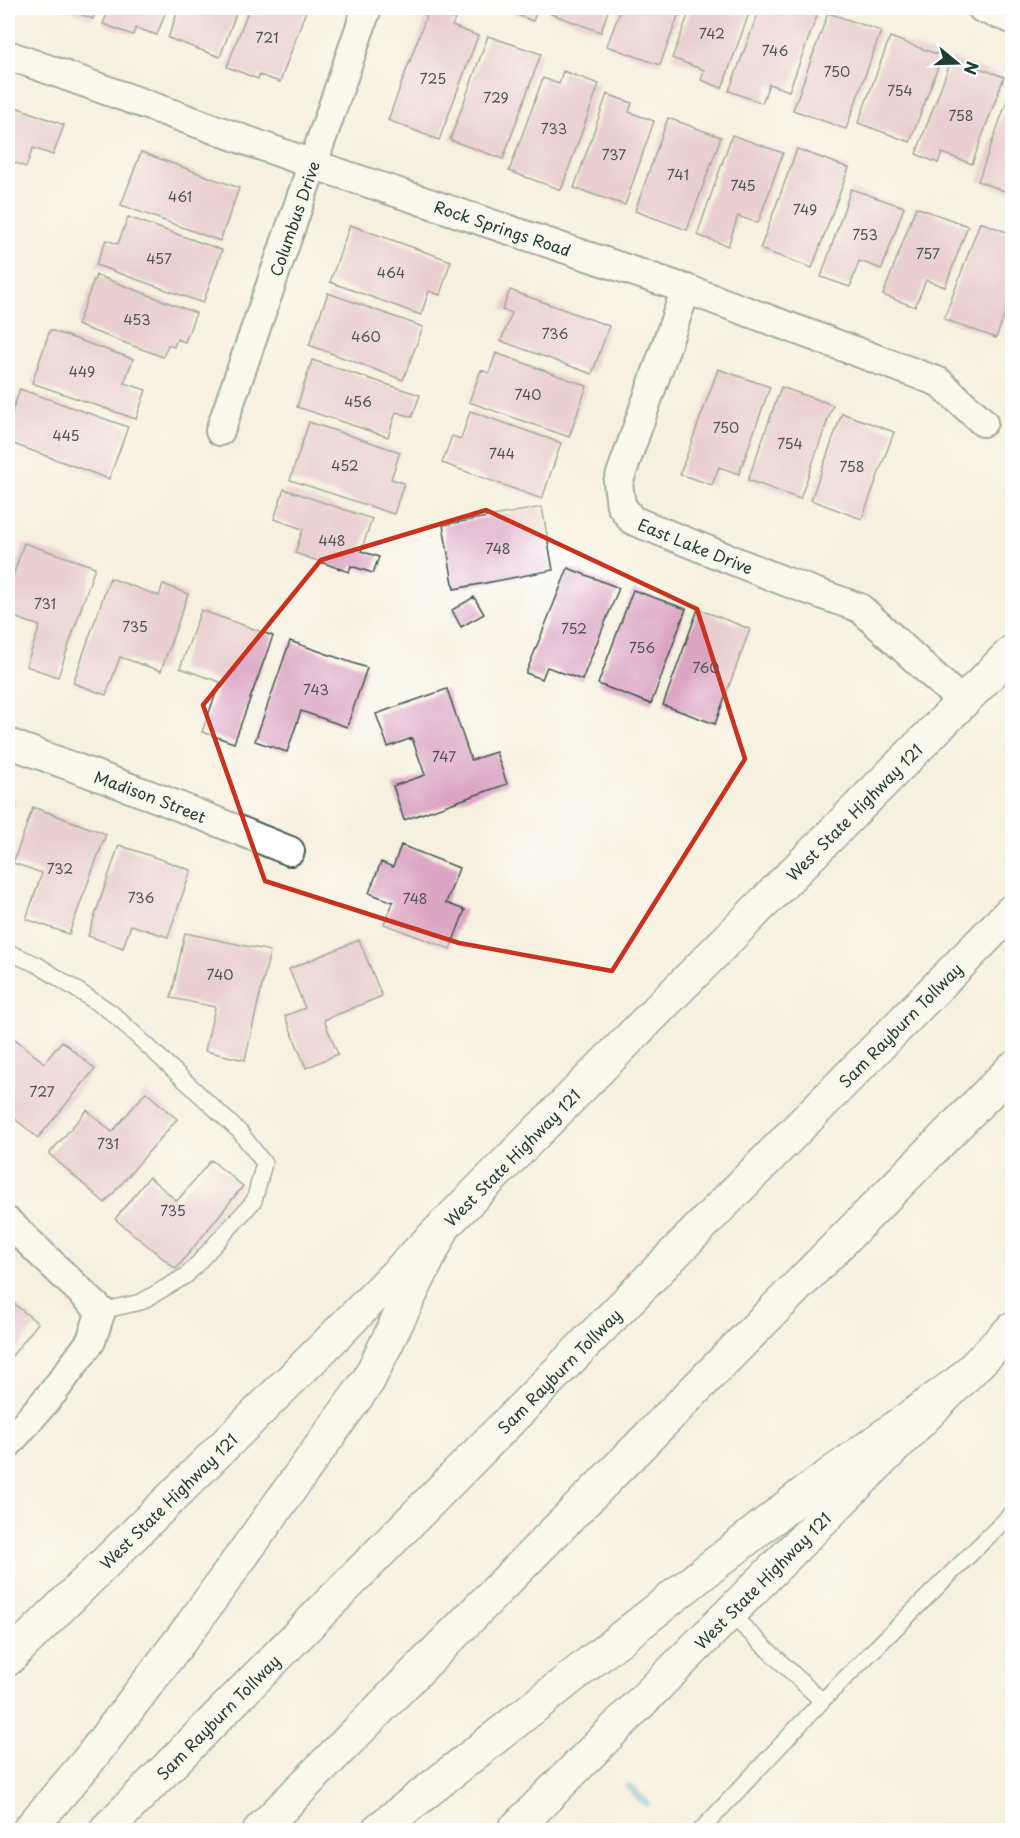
<svg xmlns="http://www.w3.org/2000/svg" width="1020" height="1838" font-family="'Playpen Sans',sans-serif">
  <style>
    .lines { fill: none; stroke-linecap: round; stroke-linejoin: round }
    .stream { stroke: #46a8c6; stroke-width: 8 }
    .building { fill: #dca6c3 }
    .service-casing { stroke: #3f584e; stroke-width: 18 }
    .minor-casing { stroke: #3f584e; stroke-width: 32 }
    .secondary-casing { stroke: #3f584e; stroke-width: 36 }
    .motorway-casing { stroke: #3f584e; stroke-width: 36 }
    .service { stroke: #fff; stroke-width: 15 }
    .minor { stroke: #fff; stroke-width: 28 }
    .secondary { stroke: #fff; stroke-width: 33 }
    .motorway { stroke: #fff; stroke-width: 33 }
    .marked { fill: none; stroke: #c8321e; stroke-width: 4.5; stroke-linejoin: round }
    .labels { text-anchor: middle; dominant-baseline: central; stroke-width: 4.5; stroke-linejoin: round; paint-order: stroke }
    .number-label { font-size: 14px; fill: #4e5758 }
    .street-label { font-size: 16px; fill: #1f3d34; stroke: #fff }
  </style>
  <rect width="100%" height="100%" fill="#fff"/>
  <filter id="ink" filterUnits="userSpaceOnUse"><feTurbulence type="fractalNoise" baseFrequency=".0167" numOctaves="2"/><feDisplacementMap in="SourceGraphic" scale="12" xChannelSelector="R" yChannelSelector="G"/><feConvolveMatrix kernelMatrix="1 2 1 2 8 2 1 2 1" color-interpolation-filters="sRGB"/></filter>
  <filter id="wash" filterUnits="userSpaceOnUse"><feTurbulence type="fractalNoise" baseFrequency=".008" numOctaves="4" result="noise"/><feDisplacementMap in="SourceGraphic" scale="24" xChannelSelector="R" yChannelSelector="G"/><feGaussianBlur stdDeviation="1.35" result="paint"/><feColorMatrix in="noise" values="0 0 0 0 0 0 0 0 0 0 0 0 0 0 0 0 0 1.4 0 .05"/><feComposite in="paint" operator="in"/></filter>
  <g filter="url(#wash)">
    <rect width="100%" height="100%" fill="#f6f0df"/>
    <g class="lines">
      <!-- stream -->
      <path class="stream" d="M629,1787L646,1803"/>
    </g>
    <g id="blocks">
      <!-- building -->
      <path class="building" d="M64,8H97L93,19Z
        M109,8H167L157,35L136,28L133,35L103,24Z
        M179,8H238L220,57L168,38Z
        M249,8H307L280,82L259,75L258,79L227,67Z
        M498,8H538L533,21Z
        M551,8H609L601,32L549,13Z
        M621,8H681L660,65L607,46Z
        M691,8H751L722,88L701,80L704,70L672,58Z
        M760,8H796L817,16L789,91L769,84L762,103L729,91Z
        M429,9L455,19L452,26L478,36L439,140L388,120Z
        M828,13L881,31L846,129L793,110Z
        M488,36L541,54L503,159L450,140Z
        M890,37L942,56L910,142L858,123Z
        M952,58L1004,77L972,164L942,153L938,163L916,154Z
        M563,71L599,84L561,190L509,171L543,78L559,84Z
        M1012,87V194L978,181Z
        M607,94L632,103L629,112L654,121L625,205L574,188Z
        M8,104L64,125L53,155L33,148L26,167L8,160Z
        M668,118L721,137L687,230L635,211Z
        M732,135L783,153L758,223L738,216L728,246L697,235Z
        M797,149L849,168L812,268L760,249Z
        M141,152L239,188L220,241L121,205Z
        M851,189L904,207L882,269L859,261L850,287L821,277Z
        M916,207L968,226L945,287L926,280L915,307L883,295Z
        M128,217L222,250L203,303L96,265L106,240L118,244Z
        M980,222L1012,234V295L996,338L944,319Z
        M350,225L451,261L440,295L429,291L421,315L330,282Z
        M96,275L196,313L185,342L177,339L174,347L168,345L163,357L77,325Z
        M510,290L609,326L592,374L501,341L512,313L502,310Z
        M328,293L423,327L403,380L309,345Z
        M50,330L133,359L124,383L146,390L136,419L32,383Z
        M496,353L587,386L569,437L469,402L481,370L489,373Z
        M312,360L420,395L412,417L396,412L388,437L297,407Z
        M718,369L770,387L739,474L719,467L712,485L680,474Z
        M781,387L833,405L800,499L748,480Z
        M20,389L128,427L109,479L8,442V423Z
        M470,411L561,443L542,499L442,463L452,436L461,439Z
        M842,413L894,432L862,519L811,500Z
        M309,422L400,452L391,479L404,483L394,514L290,480Z
        M284,489L372,519L361,551L379,557L373,573L351,566L349,572L295,553L303,529L274,519Z
        M542,507L553,570L454,589L443,525Z
        M24,543L95,567L58,677L26,666L40,626L8,615V591Z
        M568,568L619,588L582,680L547,667L542,679L526,673Z
        M110,578L159,596L163,584L188,594L161,671L120,657L106,695L73,683Z
        M633,590L686,609L651,704L598,684Z
        M474,597L484,614L461,627L452,610Z
        M698,609L750,629L715,724L663,705Z
        M201,610L273,636L234,743L202,732L220,682L180,668Z
        M290,641L367,668L347,727L301,711L287,752L255,741Z
        M447,689L471,760L496,752L507,784L404,820L393,786L425,775L412,738L388,747L376,714Z
        M8,797L16,800L8,823Z
        M33,807L106,834L69,934L26,919L42,873L13,863Z
        M119,845L191,870L168,937L131,925L123,948L88,936Z
        M401,845L459,868L446,903L465,910L450,949L384,924L393,902L369,893L381,862L393,867Z
        M185,933L270,951L245,1060L205,1051L215,1007L171,998Z
        M359,940L382,996L324,1020L338,1054L306,1068L285,1016L305,1008L289,969Z
        M15,1039L44,1063L62,1041L95,1069L38,1138L8,1113V1048Z
        M146,1092L177,1119L105,1203L49,1154L87,1110L112,1132Z
        M211,1160L243,1186L176,1269L115,1219L149,1177L177,1201Z
        M8,1299L38,1323L8,1361Z"/>
    </g>
  </g>
  <g filter="url(#ink)">
    <use href="#blocks" fill-opacity="0" stroke="#3f584e" stroke-width="1.5"/>
    <g class="lines">
      <!-- service casing -->
      <g class="service-casing">
        <path id="service" d="M8,952L38,965L111,1012L240,1132L264,1163L254,1201L187,1275L141,1302L101,1311
          M729,1613L822,1701L1012,1513
          M701,1830L822,1701"/>
      </g>
      <!-- minor casing -->
      <g class="minor-casing">
        <g id="minor">
          <path d="M982,8L1012,19"/>
          <path id="s1" d="M8,55L312,164L686,289L939,382L983,422"/>
          <path id="s2" d="M686,289L618,483L621,505L632,520L784,581L860,608L962,702"/>
          <path id="s3" d="M220,431L367,8"/>
          <path id="s4" d="M8,743L163,800L290,851"/>
          <path d="M8,1222L101,1311L91,1341L54,1391L8,1444"/>
        </g>
      </g>
      <!-- secondary casing -->
      <g class="secondary-casing">
        <g id="secondary">
          <path id="s5" d="M8,1659L327,1344L1012,652"/>
          <path id="s6" d="M514,1830L1012,1329"/>
        </g>
      </g>
      <!-- motorway casing -->
      <g class="motorway-casing">
        <g id="motorway">
          <path d="M29,1830L88,1761L189,1629L368,1381L445,1224"/>
          <path id="s7" d="M106,1830L1012,911"/>
          <path d="M260,1830L1012,1069"/>
          <path d="M378,1830L806,1492L963,1379"/>
        </g>
      </g>
      <!-- service -->
      <use href="#service" class="service"/>
      <!-- minor -->
      <use href="#minor" class="minor"/>
      <!-- secondary -->
      <use href="#secondary" class="secondary"/>
      <!-- motorway -->
      <use href="#motorway" class="motorway"/>
    </g>
  </g>
  <!-- marked area -->
  <path d="M0 0H1020V1838H0ZM486,510L697,609L745,759L612,971L459,943L265,881L203,705L321,560Z" fill="#f6f0df" fill-opacity=".55" fill-rule="evenodd"/>
  <path class="marked" d="M486,510L697,609L745,759L612,971L459,943L265,881L203,705L321,560Z"/>
  <g class="labels">
    <!-- number labels -->
    <g class="number-label">
      <text x="712" y="33">742</text>
      <text x="267" y="37">721</text>
      <text x="775" y="50">746</text>
      <text x="837" y="71">750</text>
      <text x="433" y="78">725</text>
      <text x="900" y="90">754</text>
      <text x="496" y="97">729</text>
      <text x="961" y="115">758</text>
      <text x="554" y="128">733</text>
      <text x="614" y="154">737</text>
      <text x="678" y="174">741</text>
      <text x="743" y="185">745</text>
      <text x="180" y="196">461</text>
      <text x="805" y="209">749</text>
      <text x="865" y="234">753</text>
      <text x="928" y="253">757</text>
      <text x="159" y="258">457</text>
      <text x="391" y="272">464</text>
      <text x="137" y="319">453</text>
      <text x="555" y="333">736</text>
      <text x="366" y="336">460</text>
      <text x="82" y="371">449</text>
      <text x="528" y="394">740</text>
      <text x="358" y="401">456</text>
      <text x="726" y="427">750</text>
      <text x="66" y="435">445</text>
      <text x="790" y="443">754</text>
      <text x="502" y="453">744</text>
      <text x="345" y="465">452</text>
      <text x="852" y="466">758</text>
      <text x="332" y="540">448</text>
      <text x="498" y="548">748</text>
      <text x="45" y="603">731</text>
      <text x="135" y="626">735</text>
      <text x="574" y="628">752</text>
      <text x="642" y="647">756</text>
      <text x="706" y="667">760</text>
      <text x="316" y="689">743</text>
      <text x="444" y="756">747</text>
      <text x="60" y="868">732</text>
      <text x="141" y="897">736</text>
      <text x="415" y="898">748</text>
      <text x="220" y="974">740</text>
      <text x="42" y="1091">727</text>
      <text x="108" y="1143">731</text>
      <text x="173" y="1210">735</text>
    </g>
    <!-- street labels -->
    <g class="street-label">
      <text stroke="none"><textPath href="#s3" startOffset="225">Columbus Drive</textPath></text>
      <text stroke="none"><textPath href="#s1" startOffset="524">Rock Springs Road</textPath></text>
      <text stroke="none"><textPath href="#s2" startOffset="315">East Lake Drive</textPath></text>
      <text stroke="none"><textPath href="#s4" startOffset="152">Madison Street</textPath></text>
      <text stroke="none"><textPath href="#s5" startOffset="1197">West State Highway 121</textPath></text>
      <text stroke="none"><textPath href="#s7" startOffset="1131">Sam Rayburn Tollway</textPath></text>
      <text stroke="none"><textPath href="#s5" startOffset="711">West State Highway 121</textPath></text>
      <text stroke="none"><textPath href="#s7" startOffset="645">Sam Rayburn Tollway</textPath></text>
      <text stroke="none"><textPath href="#s5" startOffset="225">West State Highway 121</textPath></text>
      <text stroke="none"><textPath href="#s6" startOffset="352">West State Highway 121</textPath></text>
      <text stroke="none"><textPath href="#s7" startOffset="159">Sam Rayburn Tollway</textPath></text>
    </g>
  </g>
  <!-- margin -->
  <rect width="1020" height="1838" fill="none" stroke="#fff" stroke-width="30"/>
  <!-- north arrow -->
  <g transform="translate(957 63) rotate(109)" stroke="#ffffff" stroke-width="4.5" paint-order="stroke">
  <path d="M0-4.5L10 22L0 15L-10 22Z" fill="#1f3d34"/>
  <text y="-9" font-size="16" font-weight="bold" text-anchor="middle" fill="#1f3d34">N</text>
  </g>
</svg>
